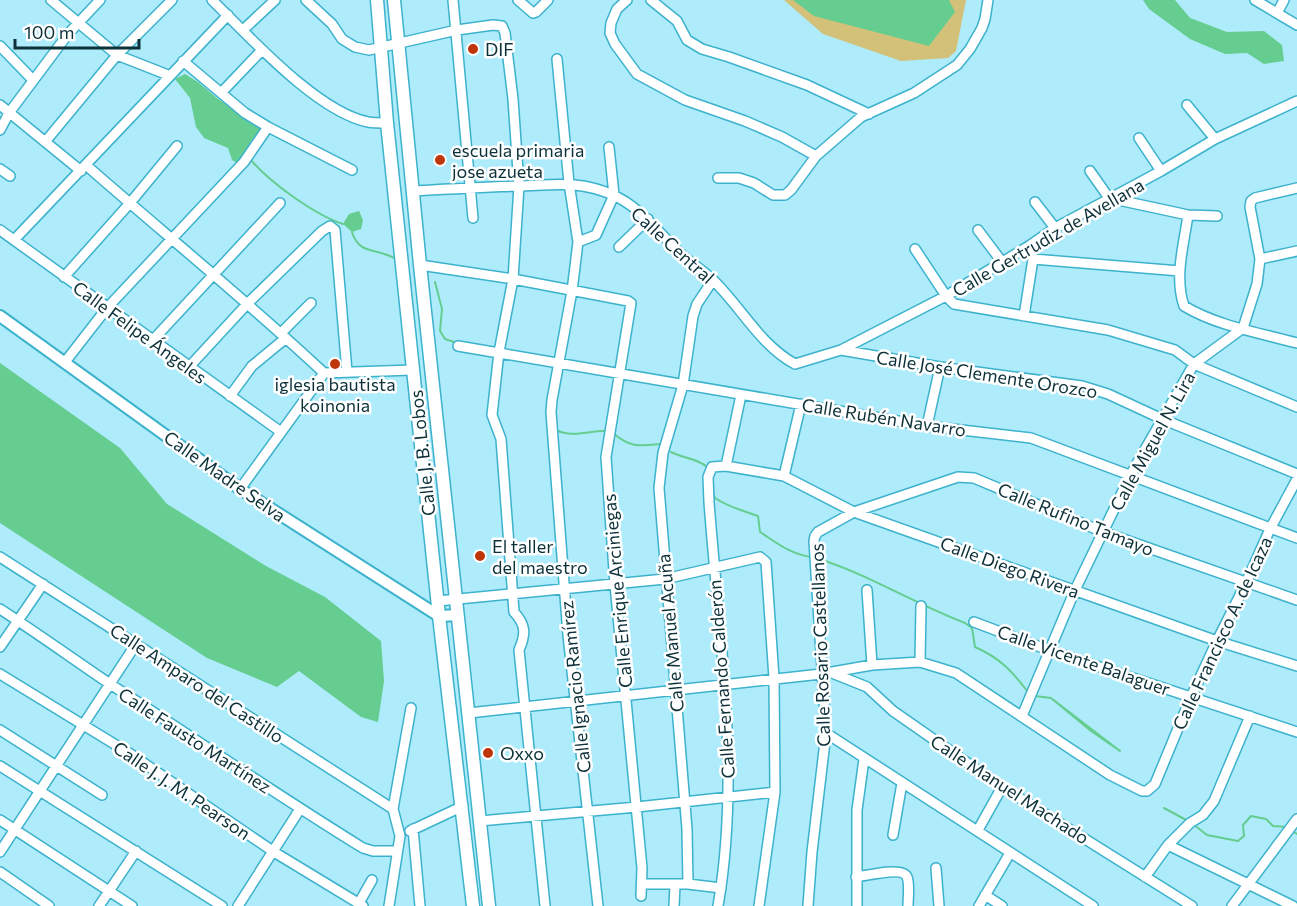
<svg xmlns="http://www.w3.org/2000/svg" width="1297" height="906" font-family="Commissioner,sans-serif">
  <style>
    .green { fill: #d3c17a }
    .water { fill: #65cd8f }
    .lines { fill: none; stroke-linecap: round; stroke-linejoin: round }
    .stream { stroke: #65cd8f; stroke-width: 2 }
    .minor-casing { stroke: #3cb2cc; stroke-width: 12 }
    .tertiary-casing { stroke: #3cb2cc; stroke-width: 14 }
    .secondary-casing { stroke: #3cb2cc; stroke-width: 15 }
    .minor { stroke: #fff; stroke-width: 9 }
    .tertiary { stroke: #fff; stroke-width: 10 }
    .secondary { stroke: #fff; stroke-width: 12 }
    .poi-dot { fill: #bf360a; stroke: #fff; stroke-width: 2 }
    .labels { text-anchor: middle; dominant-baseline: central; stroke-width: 5; stroke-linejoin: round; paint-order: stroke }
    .poi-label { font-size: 18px; fill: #0c3139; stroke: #fff; text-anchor: start }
    .street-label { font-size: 18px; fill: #0c3139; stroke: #fff }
  </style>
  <rect width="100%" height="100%" fill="#aeebfb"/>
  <!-- green -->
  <path class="green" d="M784,0H966L956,51L948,58L901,61L823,34Z"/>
  <!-- water -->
  <path class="water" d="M793,0H949L955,12L929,46L814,16Z
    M1143,0H1175L1190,18L1227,32L1264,31L1282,45L1284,61L1264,64L1247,53L1225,54L1190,39L1149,9Z
    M185,74L198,82L218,99L261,127L259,138L239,164L232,160L228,148L204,138L196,127L190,98L175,79Z
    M359,211L363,220L361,229L352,232L343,224L349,214Z
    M0,363L120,448L167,504L266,566L325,597L381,641L384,681L378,722L361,717L299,671L277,687L207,658L0,523Z"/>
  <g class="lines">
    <!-- stream -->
    <path class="stream" d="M250,159C269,182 315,215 343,224
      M352,232C359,255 376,248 394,258
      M435,282L442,309L440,331L445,339L457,343
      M556,430C573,438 587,431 604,431
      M613,433C630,448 640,446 661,444
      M671,452C682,458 700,459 708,468
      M713,493L715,498C730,508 742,510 758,516L760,532C777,543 790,554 811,557
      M819,559C870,575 915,604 965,623L972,628L975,647C1000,658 1012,671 1028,692
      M1035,696L1051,698L1091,731L1120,751L1051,698
      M1164,808L1188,821
      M1193,824L1207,835L1238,841L1244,836L1243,825L1251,816L1266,819L1273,826L1287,827
      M1292,831L1297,834"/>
    <!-- minor casing -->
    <g class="minor-casing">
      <path id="minor" d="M51,0L117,55L168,75
        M212,0C249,36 317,112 368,122C374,123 381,123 387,123
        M306,0L332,24L342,39L355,47L369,50L457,30L493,25L502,26L505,33L513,99L519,186L513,279L499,352L492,415L501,439L514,612C526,625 526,634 519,650L545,906
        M453,0L473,218
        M518,0L533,13L536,12L548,0
        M627,0L617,9L611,23L610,33L615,44L637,74L685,100L745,121L782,137L816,156
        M651,0L677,21L687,40L702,49L729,57L807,85L869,114
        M1255,0L1297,25
        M1277,13L1284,0
        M243,30L275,0
        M0,46L33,80
        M557,59L569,183L578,242
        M183,61L245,113L268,127L352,170
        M221,93L262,50
        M0,105L81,171
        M1187,105L1215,139
        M0,130L9,113L68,34L100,0
        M1139,138L1161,171
        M45,142L117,55L172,0
        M87,166C166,235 247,301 324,373
        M0,169L10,176
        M1090,171L1109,198L1188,215L1217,216
        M718,178H739L754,183L773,195H785L791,190L816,156L861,117L914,93L957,65L970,49L982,28L985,19L988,0
        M414,191C449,189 484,187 519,186C554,185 579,180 613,195C640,207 657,231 678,251C688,262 702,269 713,280C741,307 760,345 795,364L841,350L946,296L1029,246L1055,228L1161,171L1215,139L1297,101
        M1035,202L1055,228
        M1188,215C1184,244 1174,277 1184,306C1217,326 1260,333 1297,343
        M0,230L281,432
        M978,230L1002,262
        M14,240L228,15
        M1029,246L1033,259L1180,271
        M619,247L648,219
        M915,249L946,296L954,304L1108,330L1175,350L1194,364L1297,407
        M1260,259L1297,251
        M420,265L513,279L628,301L631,303L606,457L615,585L642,868L641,896
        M64,277L130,203L177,146
        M1024,316L1033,259
        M281,333L311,303
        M152,341L280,203
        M458,346L927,426L1031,438L1297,538
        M841,350L940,367L1082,386L1108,394L1162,419L1297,474
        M65,362L107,308L244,162L268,127
        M189,367L248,303L322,231L330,226L335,230L347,372
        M324,373L413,370
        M230,396L252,366L286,338
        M927,426L940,367
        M726,466L741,395
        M784,476L801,404
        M240,489L324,373
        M0,557L393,809
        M867,590L872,665
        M438,601L665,579L760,557L766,562L774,678L775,792L759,906
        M0,609C37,633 73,659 110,684C194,738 277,795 363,848L373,851H397
        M974,622L1051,651L1297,732
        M0,647L43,584
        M920,662L921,606
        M832,673L867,687L893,711L1002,787L1192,906
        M0,674L129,753L274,852L363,906
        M469,713L821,674L872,665L920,662L956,673L1110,775L1142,791H1147L1155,784L1191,697L1217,641L1246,583L1270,529L1297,479
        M1022,716L1075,590L1131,474L1194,364L1243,328L1257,284L1260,259L1250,207L1251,201L1255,198L1297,188
        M0,730L102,795
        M826,733L1093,906
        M0,766L222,906
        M0,820L132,906
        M480,821L637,807L775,792
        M413,829L420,906
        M978,830L1002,787
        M410,831L463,806
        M893,835L902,783
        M1168,845L1293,906
        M0,852L136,644
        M936,868L939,906
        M0,872L49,906
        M856,877C866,876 903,866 907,877C910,884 908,898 908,906
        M1145,877L1168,845L1190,823L1203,815L1214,801L1250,716
        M643,884H688L721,888
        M688,884L687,829L659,488L663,453L683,385L693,316L697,304L713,280
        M985,895L1002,906
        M359,903L372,880
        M99,906L136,851
        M238,906L300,809
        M389,906L400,836L393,809L411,708
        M598,906L568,635L551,412L552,400L572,291L578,242L596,235L614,195L609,147
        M674,906L675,885
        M718,906C741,773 719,636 709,502L708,477L712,467L726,466L784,476L854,512L1217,641L1297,666
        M808,906L812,852L826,733L814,541L815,536L818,532L854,512L958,477L974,478L1103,532L1297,600
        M857,906V810L864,759
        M979,906L1010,853
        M1232,906L1297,819"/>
    </g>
    <!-- tertiary casing -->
    <g class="tertiary-casing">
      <path id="tertiary" d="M0,316L240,489L439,616L458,615"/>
    </g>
    <!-- secondary casing -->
    <g class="secondary-casing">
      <path id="secondary" d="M377,0L387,123L439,616L473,906
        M394,0L420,265L489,906"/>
    </g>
    <!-- minor -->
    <use href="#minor" class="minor"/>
    <!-- tertiary -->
    <use href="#tertiary" class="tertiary"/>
    <!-- secondary -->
    <use href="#secondary" class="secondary"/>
  </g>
  <!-- markers -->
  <g class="poi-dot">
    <circle cx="473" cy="49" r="6"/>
    <circle cx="440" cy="160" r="6"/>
    <circle cx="335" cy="364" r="6"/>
    <circle cx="480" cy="556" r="6"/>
    <circle cx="488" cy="753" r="6"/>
  </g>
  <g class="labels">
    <!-- poi labels -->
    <g class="poi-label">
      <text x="485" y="49">DIF</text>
      <text x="452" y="150">escuela primaria<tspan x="452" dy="21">jose azueta</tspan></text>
      <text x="335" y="384" text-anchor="middle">iglesia bautista<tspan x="335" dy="21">koinonia</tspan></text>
      <text x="492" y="546">El taller<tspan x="492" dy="21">del maestro</tspan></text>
      <text x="500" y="753">Oxxo</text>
    </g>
    <!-- street labels -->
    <g class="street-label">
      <text transform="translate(1048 237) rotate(-30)">Calle Gertrudiz de Avellana</text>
      <text transform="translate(673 245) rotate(42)">Calle Central</text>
      <text transform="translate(140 332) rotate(36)">Calle Felipe Ángeles</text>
      <text transform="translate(987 374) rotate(9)">Calle José Clemente Orozco</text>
      <text transform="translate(884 417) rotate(9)">Calle Rubén Navarro</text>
      <text transform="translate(1152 441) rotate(-61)">Calle Miguel N. Lira</text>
      <text transform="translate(422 453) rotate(-96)">Calle J. B. Lobos</text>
      <text transform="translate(225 476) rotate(35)">Calle Madre Selva</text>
      <text transform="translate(1076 519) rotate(22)">Calle Rufino Tamayo</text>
      <text transform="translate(1010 567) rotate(20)">Calle Diego Rivera</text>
      <text transform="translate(617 591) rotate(-95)">Calle Enrique Arciniegas</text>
      <text transform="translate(670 633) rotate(-95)">Calle Manuel Acuña</text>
      <text transform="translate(1222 633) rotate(-65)">Calle Francisco A. de Icaza</text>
      <text transform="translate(820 645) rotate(-92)">Calle Rosario Castellanos</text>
      <text transform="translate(1084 660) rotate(19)">Calle Vicente Balaguer</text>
      <text transform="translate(721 679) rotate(-94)">Calle Fernando Calderón</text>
      <text transform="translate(197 683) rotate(33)">Calle Amparo del Castillo</text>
      <text transform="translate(575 687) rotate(-96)">Calle Ignacio Ramírez</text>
      <text transform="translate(195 740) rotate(33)">Calle Fausto Martínez</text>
      <text transform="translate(1010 789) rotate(33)">Calle Manuel Machado</text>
      <text transform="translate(182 790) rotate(34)">Calle J. J. M. Pearson</text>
    </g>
  </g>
  <!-- scale -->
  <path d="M15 39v9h124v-9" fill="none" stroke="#0c3139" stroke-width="3"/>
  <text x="24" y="39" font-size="18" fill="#0c3139" stroke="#ffffff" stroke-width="4.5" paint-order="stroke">100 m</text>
</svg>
